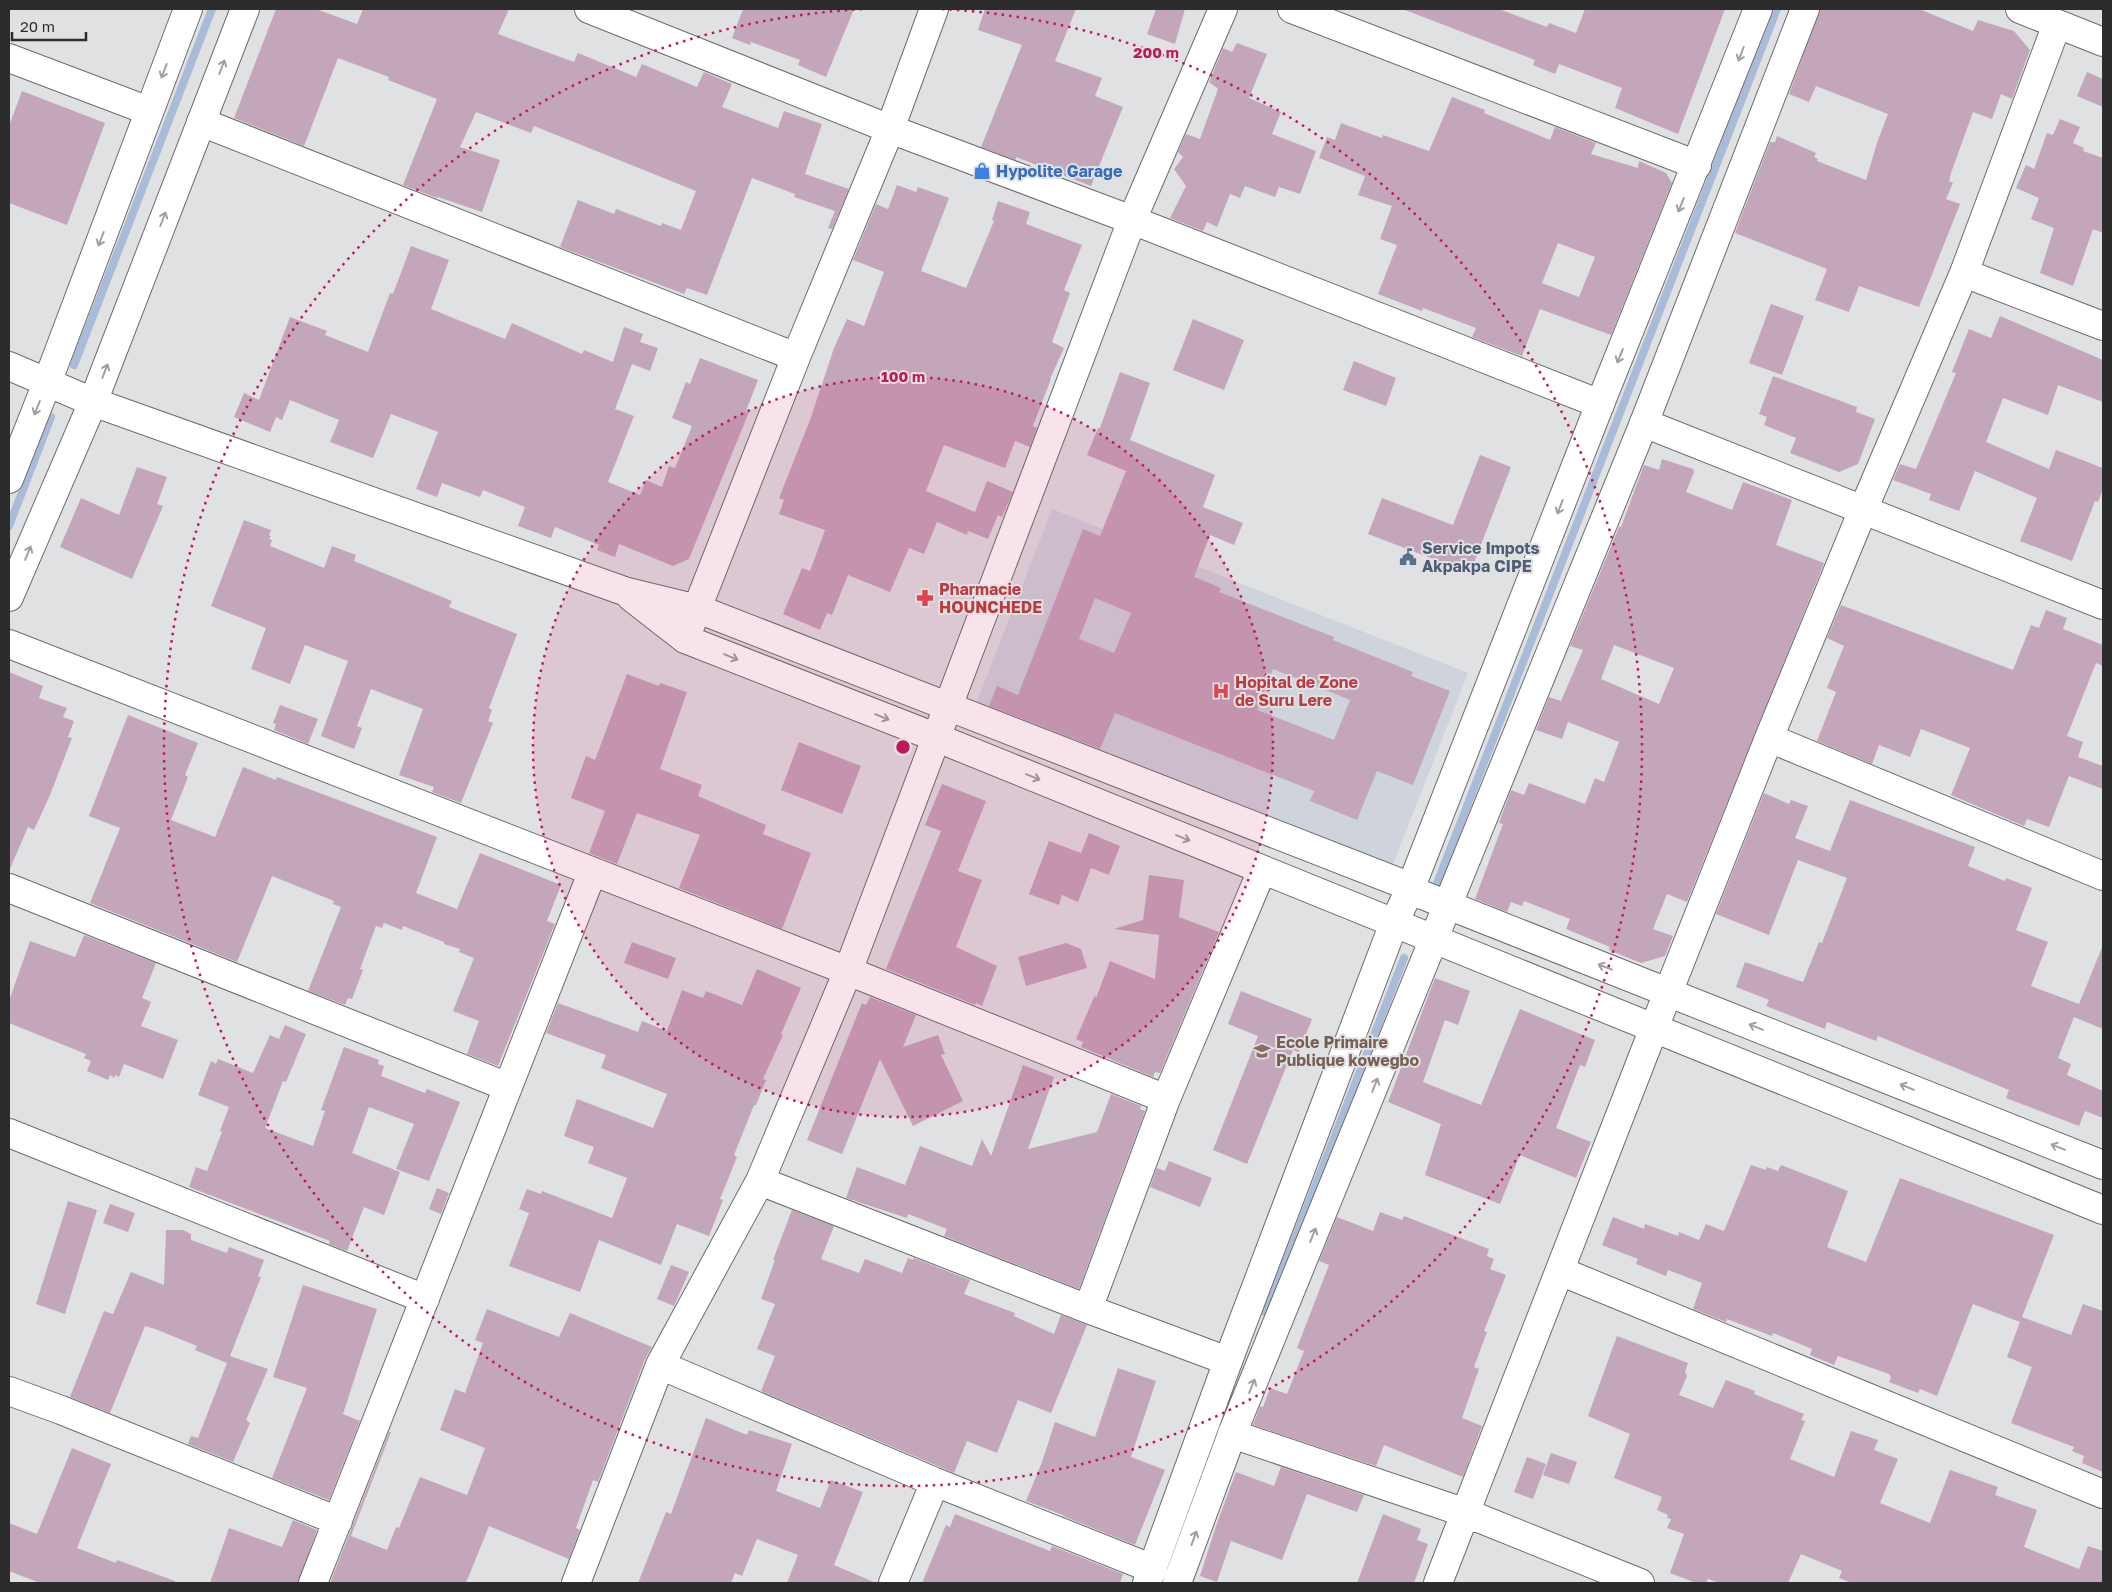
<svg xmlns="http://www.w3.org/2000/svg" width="2112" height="1592" font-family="'Golos Text',sans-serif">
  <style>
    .built { fill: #cfd3db }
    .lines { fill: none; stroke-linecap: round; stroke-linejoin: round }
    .stream { stroke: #aabbd7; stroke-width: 8 }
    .building { fill: #c4a6ba; fill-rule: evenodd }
    .minor-casing { stroke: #6c6d6f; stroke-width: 30 }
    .tertiary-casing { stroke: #6c6d6f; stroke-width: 30 }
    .minor { stroke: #fff; stroke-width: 28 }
    .tertiary { stroke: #fff; stroke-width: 28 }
    .oneway { stroke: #a0a0a0 }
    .ring { fill: none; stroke: #c2185b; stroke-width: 2.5; stroke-dasharray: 2.5 5 }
    .labels { text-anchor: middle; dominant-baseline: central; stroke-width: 4; stroke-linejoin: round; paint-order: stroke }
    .shop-label { font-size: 16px; font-weight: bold; fill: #366cbe; stroke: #e0e1e3; text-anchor: start }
    .service-label { font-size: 16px; font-weight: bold; fill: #4e5e75; stroke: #e0e1e3; text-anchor: start }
    .health-label { font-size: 16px; font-weight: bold; fill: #be3a42; stroke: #e0e1e3; text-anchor: start }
    .education-label { font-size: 16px; font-weight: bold; fill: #785e54; stroke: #e0e1e3; text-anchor: start }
    .centre { fill: #c2185b; stroke: #e0e1e3; stroke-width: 2.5 }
    .ring-label { font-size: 15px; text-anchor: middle; font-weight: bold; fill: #c2185b; stroke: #e0e1e3; stroke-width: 4; stroke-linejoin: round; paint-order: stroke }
  </style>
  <rect width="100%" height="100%" fill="#e0e1e3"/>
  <!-- built -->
  <path class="built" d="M1052,509L1468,673L1390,872L974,709Z"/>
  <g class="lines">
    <!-- stream -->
    <path class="stream" d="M74,365L212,9
      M9,526L51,417
      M1434,891L1777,9
      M1266,1313L1404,958
      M1162,1583L1177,1543"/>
  </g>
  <!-- building -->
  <path class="building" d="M276,9H316L357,24L363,9H509L498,34L574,62L578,53L636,77L642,64L697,87L704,72L732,84L722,107L778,128L784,111L822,124L805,174L849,189L832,229L828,228L835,211L794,197L795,194L752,178L707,295L687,288L684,294L560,247L578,200L614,214L616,209L661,226L662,223L681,230L696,191L534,126L531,133L476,112L460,147L500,160L482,212L438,197L437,198L403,185L437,99L388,80L389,77L338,58L304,146L234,118Z
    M743,9H854L826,77L798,65L800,60L751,42L750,45L732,38Z
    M985,9H1076L1055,61L1102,78L1095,96L1123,107L1091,186L1016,157V160L981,147L1022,45L978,30Z
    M1156,9H1185L1175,44L1147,34Z
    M1406,9H1499L1547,27L1549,23L1576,33L1585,9H1725L1678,134L1615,108L1622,88L1559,64L1555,74L1533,65L1535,60L1405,10Z
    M1820,9H1919L1973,31L1978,20L2014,31L2030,50L2012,99L2001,94L1992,119L1973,112L1951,173L1949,181L1953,183L1946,199L1960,204L1919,307L1859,286L1849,312L1815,300L1827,269L1735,233L1770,142H1775L1777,136L1816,153L1814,157L1818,159L1817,161L1866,180L1877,143L1888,114L1816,86L1809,102L1789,94Z
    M1237,43L1267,54L1249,98L1281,112L1272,134L1316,151L1300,194L1279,187L1275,197L1245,186L1240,198L1230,194L1217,227L1207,222L1203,231L1170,218L1186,186L1174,169L1183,157L1178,152L1186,134L1200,139L1218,89L1209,82L1223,48L1232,52Z
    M2087,72L2103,79V107L2077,96Z
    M22,91L105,123L67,225L9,203V126Z
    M1452,97L1485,110L1484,113L1550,140L1555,127L1596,143L1591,154L1638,168L1639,161L1666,173L1672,183L1611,335L1540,309L1522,356L1472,337L1476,328L1423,308L1422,311L1378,294L1397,245L1380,239L1392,206L1358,195L1365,176L1319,158L1327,137L1335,140L1341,123L1382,138L1383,135L1429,151ZM1558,243L1595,257L1579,297L1542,283Z
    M2060,119L2080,127L2073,143L2084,148L2083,151L2103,158V233L2093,229L2073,286L2040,273L2054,228L2031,219L2039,198L2016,188L2026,165L2034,169L2047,133L2053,135Z
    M897,185L916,192L918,187L949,198L921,271L966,288L994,221L992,220L998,201L1030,212L1026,224L1082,245L1064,290L1070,293L1052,342L1064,348L1050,379H1051L1033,426L1037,428L1030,447L1015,441L1005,468L944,445L926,491L975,512L987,481L1013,492L1002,517L998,515L988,539L968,531L967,535L937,522L924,554L909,548L890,592L848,575L832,615L827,613L820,630L783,614L802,568L810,571L825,530L779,514L784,500L779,498L810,420L834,348L847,319L864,326L884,272L853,260L876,204L888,209Z
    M411,246L449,260L431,309L505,339L512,323L582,354L584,350L613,362L624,327L643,334L640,342L658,348L650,371L632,364L615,409L634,416L608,482L640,495L646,480L662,487L669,466L675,468L692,426L672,418L686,382L690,384L700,358L758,380L746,411L749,412L689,559L673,566L619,544L615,557L597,550L599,545L555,527L551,538L518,526L525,507L483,490L480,497L442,483L437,497L416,489L438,432L391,414L373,458L330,442L339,420L290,400L282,420L276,417L270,432L234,417L244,393L259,400L290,317L327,331L325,335L368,352L390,293L393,294Z
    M1771,304L1804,316L1782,375L1749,363Z
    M2000,316L2103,360V402L2058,385L2048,415L2003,398L1986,442L2049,469L2056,450L2103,468V489L2098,502L2095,501L2072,561L2020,541L2037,498L1975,471L1959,511L1929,500L1931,494L1893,480L1900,464L1916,469L1956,373L1952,372L1969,329L1991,338Z
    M1193,319L1244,340L1224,390L1173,370Z
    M1354,361L1396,378L1386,406L1343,390Z
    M1120,372L1150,383L1130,440L1215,475L1203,507L1243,523L1234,545L1210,535L1194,577L1221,588L1219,592L1334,637L1333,640L1413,672L1411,676L1450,691L1413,785L1377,771L1357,820L1310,801L1314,791L1115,713L1100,749L989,706L997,686L1018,695L1083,529L1100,536L1126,471L1087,455L1098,428H1100ZM1095,598L1131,613L1114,653L1079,639ZM1273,669L1350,700L1334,740L1257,710Z
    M1773,376L1857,407L1856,412L1875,419L1858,464L1839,472L1790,453L1796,438L1764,425L1767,417L1759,414Z
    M1480,455L1511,467L1470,573L1368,534L1382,498L1453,525Z
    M1662,459L1693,469L1694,472L1686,492L1732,510L1743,482L1792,500L1776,545L1824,563L1687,902L1667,894L1653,929L1673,936L1665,956L1641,963L1609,950L1610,947L1566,929L1570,919L1524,901L1522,906L1511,902L1507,912L1475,899L1503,824L1499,823L1511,790L1524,795L1529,783L1585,804L1595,778L1604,782L1619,742L1568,722L1562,739L1536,730L1549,697L1561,701L1583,650L1570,646L1619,527H1621L1644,465L1659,470ZM1614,645L1674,668L1659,704L1601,679Z
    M137,467L167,477L157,504L163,506L132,579L60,547L81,498L119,515Z
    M244,520L271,530L269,536H271L269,539L272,540L270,546L324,568L332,546L356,555L354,561L452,601L449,607L517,634L489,708L492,710L488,721L493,723L461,803L432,792L434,787L399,775L423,709L371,689L357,726L362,728L354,749L321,736L348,661L305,645L290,684L251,669L266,628L211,606Z
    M1841,605L2013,670L2031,625L2039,628L2046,610L2067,618L2063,629L2103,645V666L2096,663L2067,736L2083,742L2078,757L2103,766V789L2069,776L2049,827L2027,819L2024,826L1951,795L1970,748L1921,729L1910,757L1879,745L1872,764L1817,741L1836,692L1827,688L1844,646L1827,638Z
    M9,672L43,686L39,698L67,708L63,717L74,721L68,737L72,738L50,795L34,830L28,827L9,871Z
    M627,674L659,686L660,683L687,692L660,769L702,785L698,796L766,825L763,834L811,853L782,929L679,888L700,835L637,813L617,864L589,853L605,811L571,798L586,756L595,760Z
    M280,705L318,719L308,744L274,730L276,724L273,723Z
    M128,715L198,743L185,775L188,777L171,820L215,837L243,767L276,780L277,777L437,837L416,893L457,909L480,853L561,885L547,921L555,924L498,1066L467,1054L479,1021L453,1011L474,958L459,952L460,949L444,944V942L403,926L402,930L384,923L382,928L376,926L360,969L363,970L352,999L348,998L345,1005L308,991L341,907L333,904L334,901L272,876L237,962L90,903L120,828L89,816Z
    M799,742L861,766L842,814L781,790Z
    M942,784L986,801L958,871L982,880L956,947L997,966L982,1006L976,1003L975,1005L886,969L941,831L925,825Z
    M1764,793L1789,804L1791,800L1808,806L1795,838L1830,851L1850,800L1975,847L1968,866L2005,881L2006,878L2032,888L2016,930L2048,942L2031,986L2079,1004L2103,945V1029L2074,1017L2058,1058L2071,1064L2067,1075L2103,1091V1118L2085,1111L2079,1126L2006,1098L2009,1090L1912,1050L1878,1036L1876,1041L1827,1022L1825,1029L1766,1006L1769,1000L1736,987L1745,962L1803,982L1819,942L1822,943L1847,878L1798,860L1769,935L1716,914Z
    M1089,833L1120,846L1109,875L1091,868L1078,902L1062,895L1059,905L1029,894L1049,841L1081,853Z
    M1149,875L1184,880L1179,917L1219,932L1160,1073L1155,1072L1153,1077L1081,1047L1083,1042L1076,1039L1095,995L1096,998L1110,961L1155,979L1159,935L1114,929L1143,920Z
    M84,935L156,963L142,998L151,1002L141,1026L178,1040L163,1079L124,1064L119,1077L115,1075L114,1078L110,1075L108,1080L87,1071L91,1061L84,1058L86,1054L9,1023V1001L30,941L75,957Z
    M632,942L676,958L668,979L624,963Z
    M1066,943L1081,949L1087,968L1026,986L1018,957Z
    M757,969L801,988L781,1034L783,1035L763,1079L766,1080L756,1105H754L734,1155L737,1157L720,1199L723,1200L709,1236L677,1224L661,1265L599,1240L580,1292L509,1266L529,1213L519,1209L527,1189L541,1194L542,1191L612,1218L627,1178L588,1163L594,1147L564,1136L577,1099L653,1128L667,1094L601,1068L606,1055L546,1033L567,980L558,1003L638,1032L642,1021L667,1031L682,990L703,998L706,991L742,1005Z
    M1435,978L1470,991L1458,1025L1445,1020L1423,1082L1481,1105L1520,1009L1595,1040L1585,1067L1580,1065L1556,1128L1591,1142L1576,1178L1520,1155L1500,1204L1425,1175L1441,1124L1388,1102Z
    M1241,991L1312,1019L1299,1052L1293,1050L1247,1164L1213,1150L1258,1036L1228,1024Z
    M870,997L916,1015L903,1047L938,1035L945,1054L941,1055L963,1101L913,1126L880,1059L842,1154L807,1140L862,1003L866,1005Z
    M285,1025L306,1034L286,1082L283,1081L265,1128L313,1146L325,1111L321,1110L344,1047L379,1060L378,1064L384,1066L381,1076L425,1093L427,1089L460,1102L429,1181L396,1169L414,1124L369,1107L352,1153L400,1172L384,1215L364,1207L347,1251L329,1244L330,1241L189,1187L196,1167L207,1171L222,1132L220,1131L229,1107L198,1095L211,1061L216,1064L218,1059L253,1073L270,1035L279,1039Z
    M1023,1065L1054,1077L1028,1149L1097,1132L1111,1094L1141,1106L1140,1109L1145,1111L1079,1289L944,1236L947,1229L908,1214L907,1218L846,1198L857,1167L905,1185L920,1146L972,1166L982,1139L991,1156Z
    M1169,1161L1212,1178L1200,1207L1150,1187L1157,1168L1165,1171Z
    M1751,1165L1766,1170L1767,1167L1778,1171L1781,1165L1848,1191L1827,1247L1866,1262L1900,1178L2054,1235L2022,1317L2071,1335L2083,1304L2103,1311V1472L2082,1463L2084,1456L2072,1451L2074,1447L2011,1423L2032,1367L2007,1357L2020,1322L1973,1304L1937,1396L1920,1389L1918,1393L1889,1382L1891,1377L1889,1374L1838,1356L1834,1365L1810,1355L1812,1349L1773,1333L1772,1336L1727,1319L1726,1322L1693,1309L1702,1283L1668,1270L1666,1276L1636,1264L1638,1259L1602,1245L1613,1217L1644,1229L1645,1224L1678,1236L1679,1232L1699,1240L1706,1224L1724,1231Z
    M437,1188L449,1193L441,1214L429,1209Z
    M68,1201L97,1210L65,1314L36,1304Z
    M110,1204L135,1213L128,1232L103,1223Z
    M792,1210L834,1226L821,1259L859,1273L865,1259L902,1273L908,1258L913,1260L914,1258L970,1280L964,1294L1015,1313L1014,1316L1054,1334L1061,1315L1087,1325L1051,1413L1018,1400L997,1453L967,1441L954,1473L761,1391L775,1356L757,1349L775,1304L761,1299L775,1260H773Z
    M1380,1212L1402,1220L1404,1216L1489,1249L1487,1256L1494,1259L1490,1269L1506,1275L1484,1331L1487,1332L1474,1367L1479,1369L1462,1418L1482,1426L1463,1477L1384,1445L1376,1466L1253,1425L1260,1406L1263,1407L1270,1388L1287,1394L1304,1351L1297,1348L1329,1265L1319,1261L1337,1217L1373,1231Z
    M166,1230H183L191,1234V1240L227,1253L229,1247L264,1260L258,1276L261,1277L230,1356L268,1369L246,1420L250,1423L233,1462L188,1444L191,1436L198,1438L227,1363L195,1350L197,1346L155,1329L145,1326L110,1413L70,1397L104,1311L113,1314L131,1272L164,1285Z
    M671,1265L689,1272L674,1306L657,1299Z
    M303,1285L377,1309L343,1414L360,1421L329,1500L272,1478L307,1388L273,1377Z
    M487,1309L559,1337L570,1313L652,1347L645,1359L598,1482L593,1480L576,1528L580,1530L569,1559L489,1526L466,1583H330L389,1432H391L351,1536L387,1550L396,1527L399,1528L420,1477L467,1495L485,1448L440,1430L455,1389L465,1393L483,1343L475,1340Z
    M1617,1336L1688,1363L1685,1372L1687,1376L1679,1395L1713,1408L1726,1380L1755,1391L1754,1394L1804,1414L1801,1420L1805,1421L1790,1459L1834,1477L1851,1431L1878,1440L1874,1450L1898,1459L1880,1503L1930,1523L1950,1470L1998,1487L1995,1495L2037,1510L2024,1547L2079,1569L2088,1546L2103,1551V1583H1852L1839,1578L1842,1571L1801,1554L1788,1583H1720L1708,1579L1706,1583H1696L1670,1573L1684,1534L1667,1528L1671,1519L1667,1518L1668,1515L1657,1510L1662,1497L1614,1478L1630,1434L1588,1416Z
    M1118,1368L1156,1381L1131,1457L1165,1470L1135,1545L1063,1516V1515L1026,1501L1042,1462L1055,1422L1095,1437Z
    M706,1418L747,1435L749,1430L792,1444L776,1491L820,1508L831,1480L863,1492L834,1565L876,1583H787L798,1555L757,1539L742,1576L735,1573L731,1583H638L666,1512L671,1514Z
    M72,1448L111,1464L77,1548L116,1563L117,1560L175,1581V1583H40L9,1571V1523L37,1534Z
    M1551,1453L1577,1462L1569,1484L1543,1475Z
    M1527,1457L1546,1464L1533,1499L1514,1492Z
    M1281,1467L1364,1495L1357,1512L1307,1494L1282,1560L1231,1541L1217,1582L1200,1576L1216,1526L1236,1472L1274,1486Z
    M955,1514L1050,1551L1052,1546L1123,1574L1120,1583H922L946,1525L950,1527Z
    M1383,1514L1421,1529L1417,1540L1428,1544L1414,1583H1357Z
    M293,1520L317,1530L298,1583H210L229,1528L282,1547Z"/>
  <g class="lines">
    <!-- minor casing -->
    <g class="minor-casing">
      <path id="minor" d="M589,9L890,129L1132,220L1600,404
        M1292,9L1697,165
        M2020,9L2103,42
        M9,58L149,111
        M201,122L796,357
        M1964,273L2103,326
        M1644,423L2103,605
        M685,639L796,357L890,129L934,9
        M9,644L848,971L1166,1099
        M1769,738L2103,876
        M9,888L508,1087
        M9,1133L425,1299
        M760,1181L1088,1309L1228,1361
        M1560,1271L2103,1494
        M1088,1309L1166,1099L1262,870
        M660,1365L935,1482L1153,1569
        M9,1391L61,1410L338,1521
        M1232,1434L1466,1513L1640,1583
        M313,1583L592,873
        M576,1583L660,1365L760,1181L848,971L1132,220L1223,9
        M893,1583L935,1482
        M1438,1583L1654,1028L1769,738L1863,510L1964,273L2057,24"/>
    </g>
    <!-- tertiary casing -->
    <g class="tertiary-casing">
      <path id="tertiary" d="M9,366L93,402L624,591L698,609L1411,887L1415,892L2103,1165
        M9,479L47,383L188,9
        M9,597L93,402L245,9
        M631,597L685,639L935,737L2103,1210
        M1147,1583L1228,1361L1394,923L1411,887L1600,404L1758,9
        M1177,1583L1232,1434L1644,423L1805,9"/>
    </g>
    <!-- minor -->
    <use href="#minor" class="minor"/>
    <!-- tertiary -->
    <use href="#tertiary" class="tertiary"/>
  </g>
  <!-- one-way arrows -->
  <defs><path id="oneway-shaft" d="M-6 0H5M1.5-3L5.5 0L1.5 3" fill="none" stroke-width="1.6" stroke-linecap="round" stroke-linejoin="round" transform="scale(1.25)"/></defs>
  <g class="oneway">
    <use href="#oneway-shaft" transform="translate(1741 54) rotate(111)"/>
    <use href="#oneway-shaft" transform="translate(222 67) rotate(-69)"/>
    <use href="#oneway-shaft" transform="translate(164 71) rotate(111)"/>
    <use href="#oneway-shaft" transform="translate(1681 205) rotate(112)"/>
    <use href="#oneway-shaft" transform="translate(163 219) rotate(-69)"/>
    <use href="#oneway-shaft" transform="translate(101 239) rotate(111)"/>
    <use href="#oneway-shaft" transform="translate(1620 356) rotate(112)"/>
    <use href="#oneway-shaft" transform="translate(105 371) rotate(-69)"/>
    <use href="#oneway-shaft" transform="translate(37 408) rotate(112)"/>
    <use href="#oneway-shaft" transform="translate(1560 507) rotate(111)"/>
    <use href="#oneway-shaft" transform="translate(28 553) rotate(-67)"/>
    <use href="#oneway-shaft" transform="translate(731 657) rotate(22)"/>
    <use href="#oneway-shaft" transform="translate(882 717) rotate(22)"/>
    <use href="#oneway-shaft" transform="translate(1033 777) rotate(22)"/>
    <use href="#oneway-shaft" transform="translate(1183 838) rotate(22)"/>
    <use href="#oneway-shaft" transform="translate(1605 967) rotate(-159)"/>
    <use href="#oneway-shaft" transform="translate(1756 1027) rotate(-158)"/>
    <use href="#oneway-shaft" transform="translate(1375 1085) rotate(-68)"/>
    <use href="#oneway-shaft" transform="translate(1907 1087) rotate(-158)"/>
    <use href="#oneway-shaft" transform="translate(2058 1147) rotate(-158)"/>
    <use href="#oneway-shaft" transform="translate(1313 1235) rotate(-68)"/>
    <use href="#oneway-shaft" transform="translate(1252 1386) rotate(-68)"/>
    <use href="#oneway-shaft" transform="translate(1194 1538) rotate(-70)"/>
  </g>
  <!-- distance rings -->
  <circle cx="903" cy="747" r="370" fill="#c2185b" fill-opacity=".12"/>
  <g class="ring">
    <circle cx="903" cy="747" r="370"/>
    <path d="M942 9A739 739 0 1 1 864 9"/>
  </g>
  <!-- icons -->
  <defs>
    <g id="shop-bare" transform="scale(1.35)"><path d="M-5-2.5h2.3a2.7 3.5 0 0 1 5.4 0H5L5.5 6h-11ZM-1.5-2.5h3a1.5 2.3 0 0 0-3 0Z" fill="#3f7fe0" stroke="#e0e1e3" stroke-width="2.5" paint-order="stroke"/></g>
    <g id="civic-bare" transform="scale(1.35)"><path d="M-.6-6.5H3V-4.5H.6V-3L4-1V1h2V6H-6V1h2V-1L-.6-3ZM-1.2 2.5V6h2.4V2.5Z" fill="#5c6f8a" stroke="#e0e1e3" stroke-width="2.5" paint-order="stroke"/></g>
    <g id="pharmacy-bare" transform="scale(1.35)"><path d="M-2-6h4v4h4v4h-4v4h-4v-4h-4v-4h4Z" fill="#e0444e" stroke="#e0e1e3" stroke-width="2.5" paint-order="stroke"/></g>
    <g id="hospital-bare" transform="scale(1.35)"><path d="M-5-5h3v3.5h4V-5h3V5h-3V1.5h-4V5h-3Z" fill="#e0444e" stroke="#e0e1e3" stroke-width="2.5" paint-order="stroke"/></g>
    <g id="school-bare" transform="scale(1.35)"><path d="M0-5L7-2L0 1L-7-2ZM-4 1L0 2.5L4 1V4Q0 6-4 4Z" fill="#8d6e63" stroke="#e0e1e3" stroke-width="2.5" paint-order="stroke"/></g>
  </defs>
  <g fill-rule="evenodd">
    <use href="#shop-bare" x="982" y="171"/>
    <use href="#civic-bare" x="1408" y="557"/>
    <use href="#pharmacy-bare" x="925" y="598"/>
    <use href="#hospital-bare" x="1221" y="691"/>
    <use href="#school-bare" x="1262" y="1051"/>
  </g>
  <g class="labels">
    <!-- shop labels -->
    <g class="shop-label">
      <text x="996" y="171">Hypolite Garage</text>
    </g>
    <!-- service labels -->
    <g class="service-label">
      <text x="1422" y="548">Service Impots<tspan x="1422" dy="18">Akpakpa CIPE</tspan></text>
    </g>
    <!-- health labels -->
    <g class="health-label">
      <text x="939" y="589">Pharmacie<tspan x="939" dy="18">HOUNCHEDE</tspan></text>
      <text x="1235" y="682">Hopital de Zone<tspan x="1235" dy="18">de Suru Lere</tspan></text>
    </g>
    <!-- education labels -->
    <g class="education-label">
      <text x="1276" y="1042">Ecole Primaire<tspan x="1276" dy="18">Publique kowegbo</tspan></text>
    </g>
  </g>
  <circle cx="903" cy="747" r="8" class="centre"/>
  <g class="ring-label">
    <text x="1156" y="58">200 m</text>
    <text x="903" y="382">100 m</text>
  </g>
  <!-- border -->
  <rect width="2112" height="1592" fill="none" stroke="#2c2c2d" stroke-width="20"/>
  <!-- scale -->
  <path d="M12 32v8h74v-8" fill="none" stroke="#2c2c2d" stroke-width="2.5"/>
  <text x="20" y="32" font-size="15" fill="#2c2c2d" stroke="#e0e1e3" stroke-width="4" paint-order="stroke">20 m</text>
</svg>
